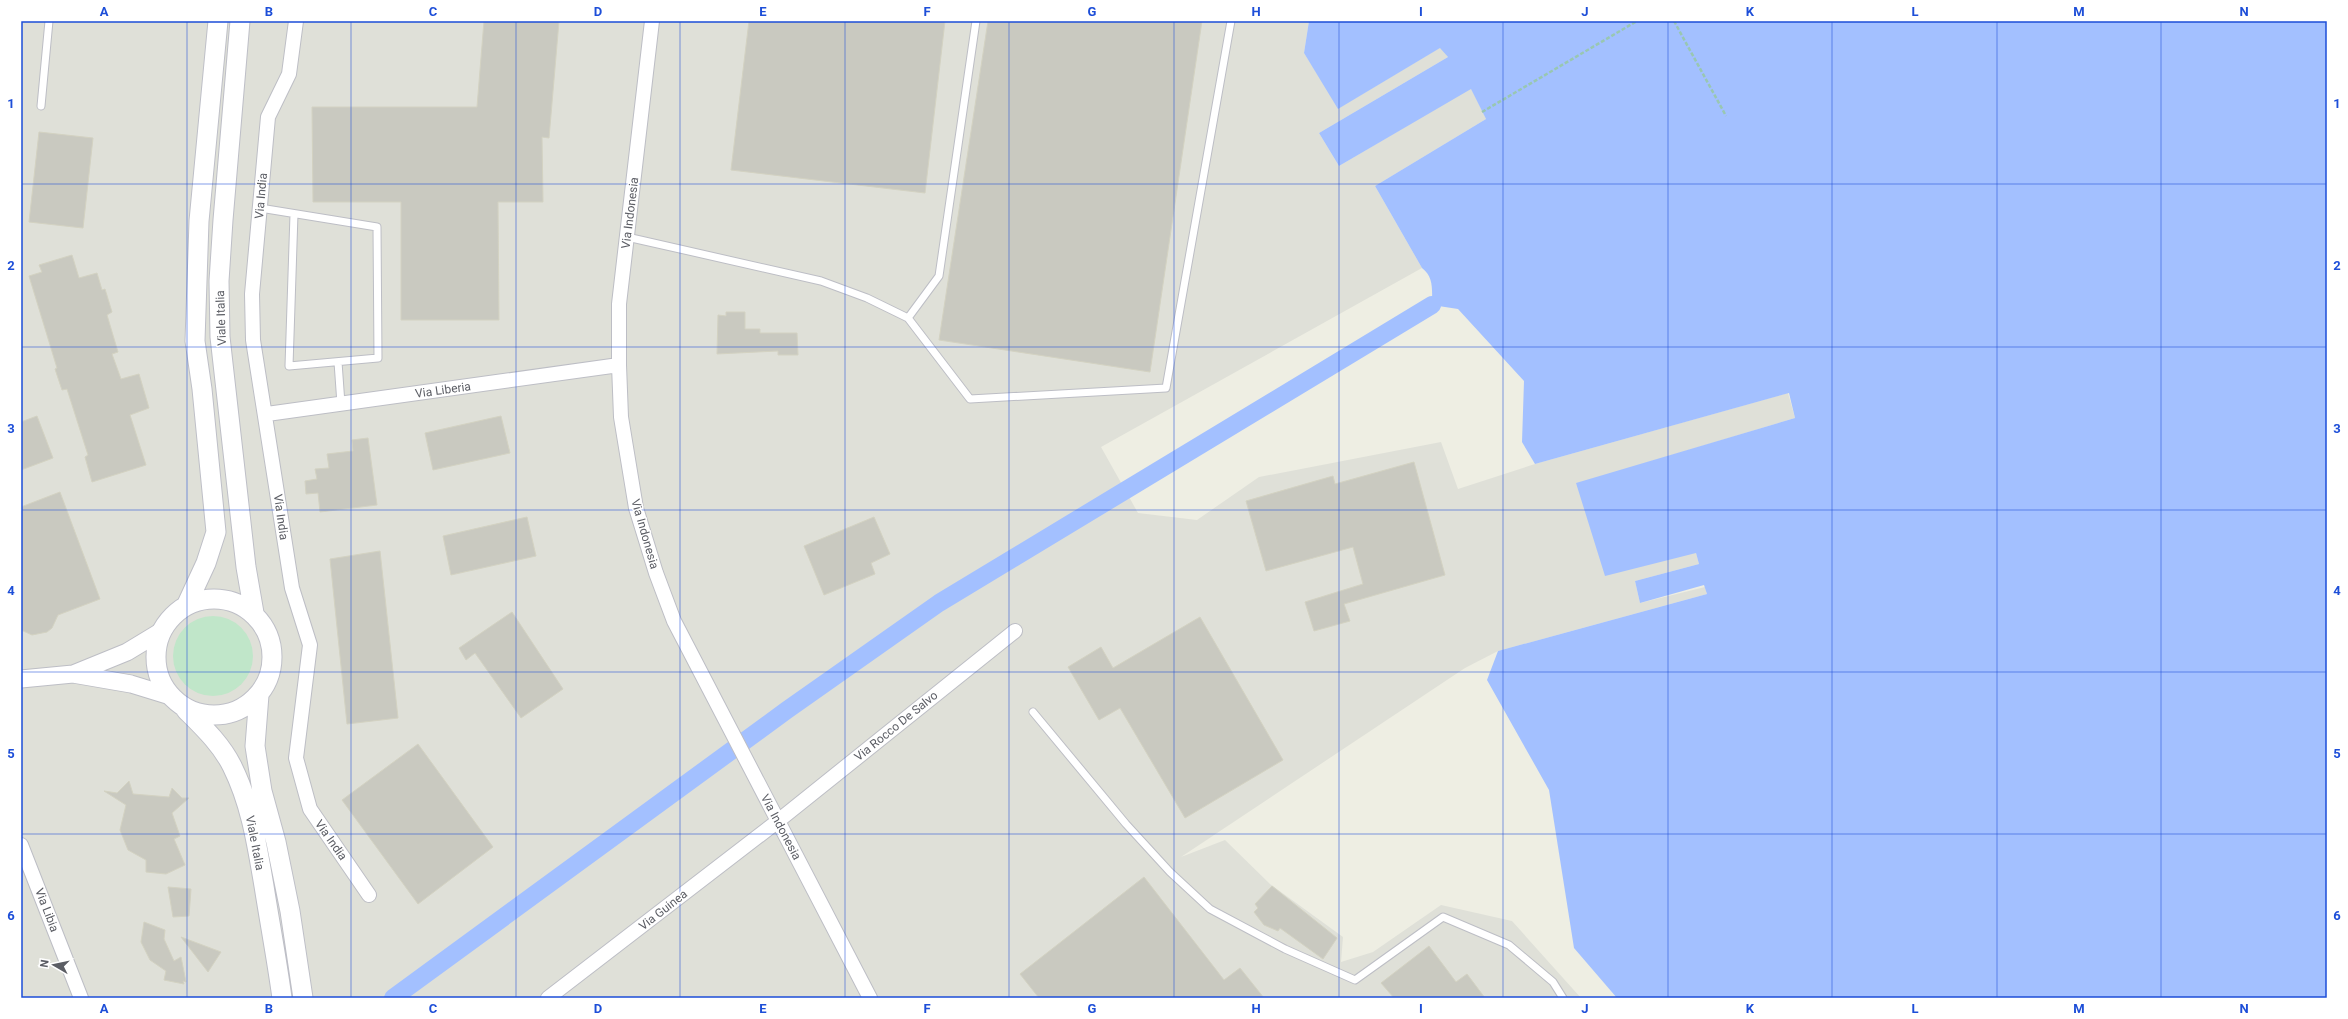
<svg xmlns="http://www.w3.org/2000/svg" width="2348" height="1019" font-family="Roboto,sans-serif">
  <style>
    .industrial { fill: #dfe0d8 }
    .green { fill: #c0e6c9 }
    .water { fill: #a3c0ff }
    .lines { fill: none; stroke-linecap: round; stroke-linejoin: round }
    .canal { stroke: #a3c0ff; stroke-width: 18 }
    .building { fill: #c9c9c0; stroke: #d3d2c2 }
    .service-casing { stroke: #bdbec5; stroke-width: 9 }
    .minor-casing { stroke: #bdbec5; stroke-width: 16 }
    .tertiary-casing { stroke: #bdbec5; stroke-width: 19 }
    .secondary-casing { stroke: #bebfc7; stroke-width: 21 }
    .path { stroke: #99c7b1; stroke-width: 2.5; stroke-dasharray: 4 2; stroke-linecap: butt }
    .service { stroke: #fff; stroke-width: 7 }
    .minor { stroke: #fff; stroke-width: 14 }
    .tertiary { stroke: #fff; stroke-width: 17 }
    .secondary { stroke: #fff; stroke-width: 19 }
    .grid { fill: none; stroke: #1d4ed8; stroke-width: 1; stroke-opacity: 0.55 }
    .labels { text-anchor: middle; dominant-baseline: central; stroke-width: 3; stroke-linejoin: round; paint-order: stroke }
    .street-label { font-size: 12px; fill: #5b5d64; stroke: #fff }
    .neatline { fill: none; stroke: #1d4ed8; stroke-width: 1.5 }
    .grid-label { font-size: 13px; text-anchor: middle; font-weight: bold; fill: #1d4ed8 }
  </style>
  <rect width="100%" height="100%" fill="#eeeee3"/>
  <!-- industrial -->
  <path class="industrial" d="M21,21H1309L1304,53L1339,108L1441,47L1448,57L1319,133L1339,166L1471,88L1486,119L1375,186L1422,268L1101,447L1138,513L1197,520L1259,477L1441,442L1458,489L1535,464L1788,393L1795,418L1576,484L1696,553L1699,564L1635,581L1640,603L1705,587L1707,594L1498,651L1465,668L1181,857L1225,840L1270,884L1343,937L1341,962L1373,952L1441,905L1512,921L1581,998H21Z"/>
  <!-- green -->
  <path class="green" d="M173 656a40 40 0 1 1 80 0a40 40 0 1 1-80 0Z"/>
  <!-- water -->
  <path class="water" d="M1309,21H2327V998H1617L1574,948L1549,790L1487,680L1498,651L1707,594L1704,585L1640,603L1635,581L1699,564L1696,553L1605,576L1576,483L1795,418L1789,393L1535,464L1522,442L1524,381L1458,309L1432,305C1432,290 1434,277 1422,268L1375,186L1486,119L1471,89L1339,166L1319,133L1448,57L1440,48L1338,109L1304,53Z"/>
  <g class="lines">
    <!-- canal -->
    <path class="canal" d="M393,998L787,710L939,603L1432,305"/>
  </g>
  <!-- building -->
  <path class="building" d="M484,21H559L549,138L542,137L543,202H498L499,320H401V202H313L312,107H477Z
    M749,21H945L925,193L731,170Z
    M988,21H1202L1150,372L939,340Z
    M39,132L93,138L83,228L29,222Z
    M72,255L79,278L97,273L102,290L105,289L112,312L107,315L118,352L112,354L121,379L139,374L149,408L130,415L146,465L92,482L85,457L88,455L67,389L62,390L55,369L57,368L29,276L42,272L39,265Z
    M726,312H745V329H760V333H797L798,355H778V351L717,354L718,315L726,316Z
    M37,416L53,458L21,470V422Z
    M501,416L510,453L433,470L425,433Z
    M368,438L377,505L320,512L318,493L306,494L305,481L317,479L315,469L329,468L327,454L353,451L352,440Z
    M1414,462L1445,575L1344,604L1350,621L1314,631L1305,602L1363,584L1353,547L1266,571L1246,501L1333,476L1335,484Z
    M60,492L100,599L58,615L52,628L47,632L32,635L21,630V507Z
    M527,517L536,556L451,575L443,536Z
    M874,517L890,554L871,563L875,574L824,595L804,546Z
    M380,551L398,718L347,724L330,559Z
    M512,612L563,689L521,718L475,653L466,660L459,648Z
    M1200,617L1283,760L1185,818L1120,708L1099,720L1068,667L1101,647L1113,668Z
    M418,744L493,847L418,904L342,800Z
    M129,781L133,794L169,797L172,788L182,798H189L172,813L180,836L174,839L185,865L166,874L146,872V860L128,850L120,830L126,805L104,791L117,793Z
    M1144,877L1224,980L1240,968L1264,998H1039L1020,974Z
    M1272,886L1337,938L1323,959L1280,928L1278,931L1264,925L1254,912L1258,908L1255,904Z
    M168,887L191,889L189,916L173,917Z
    M144,922L165,930L164,939L174,961L181,957L186,982L183,981L184,984L164,980L166,971L150,960L141,942Z
    M181,937L221,952L208,972Z
    M1429,946L1456,982L1467,974L1485,998H1394L1381,983Z"/>
  <g class="lines">
    <!-- service casing -->
    <g class="service-casing">
      <path id="service" d="M41,106L49,21
        M260,208L377,227L378,358L289,366L294,214
        M627,237L821,281L867,298L908,318L970,399L1166,388L1231,21
        M908,318L939,276L976,21
        M338,362L341,404
        M1033,712L1126,824L1170,872L1210,909L1285,949L1355,980L1443,917L1509,945L1553,982L1563,998"/>
    </g>
    <!-- minor casing -->
    <g class="minor-casing">
      <path id="minor" d="M296,21L289,74L268,117L252,294L253,340L292,588L310,645L296,758L310,809L369,895
        M652,21L619,304V365L621,417L636,508L656,573L674,621L870,998
        M267,414L619,365
        M21,845L81,998
        M548,998L778,821L1015,631"/>
    </g>
    <!-- tertiary casing -->
    <g class="tertiary-casing">
      <path id="tertiary" d="M73,674L131,684L170,696
        M21,679L73,674L127,652L160,632"/>
    </g>
    <!-- secondary casing -->
    <g class="secondary-casing">
      <path id="secondary" d="M240,21L223,220L219,281L220,337L246,567L254,613
        M156 657a58 58 0 1 1 116 0a58 58 0 1 1-116 0Z
        M187,604L206,563L216,532L202,389L195,341L199,221L218,21
        M259,695L255,746L262,791L276,842L290,911L303,998
        M186,710C203,727 221,744 232,766C251,804 257,845 264,886C270,924 277,961 282,998"/>
    </g>
    <!-- path -->
    <path class="path" d="M1674,21L1726,116
      M1482,112L1637,21"/>
    <!-- service -->
    <use href="#service" class="service"/>
    <!-- minor -->
    <use href="#minor" class="minor"/>
    <!-- tertiary -->
    <use href="#tertiary" class="tertiary"/>
    <!-- secondary -->
    <use href="#secondary" class="secondary"/>
  </g>
  <!-- grid -->
  <path class="grid" d="M187,21V998M351,21V998M516,21V998M680,21V998M845,21V998M1009,21V998M1174,21V998M1339,21V998M1503,21V998M1668,21V998M1832,21V998M1997,21V998M2161,21V998M21,184H2327M21,347H2327M21,510H2327M21,672H2327M21,834H2327"/>
  <g class="labels">
    <!-- street labels -->
    <g class="street-label">
      <text transform="translate(261 196) rotate(-85)">Via India</text>
      <text transform="translate(630 213) rotate(-83)">Via Indonesia</text>
      <text transform="translate(221 318) rotate(-92)">Viale Italia</text>
      <text transform="translate(443 390) rotate(-8)">Via Liberia</text>
      <text transform="translate(281 517) rotate(82)">Via India</text>
      <text transform="translate(645 534) rotate(74)">Via Indonesia</text>
      <text transform="translate(896 726) rotate(-39)">Via Rocco De Salvo</text>
      <text transform="translate(781 827) rotate(62)">Via Indonesia</text>
      <text transform="translate(331 840) rotate(55)">Via India</text>
      <text transform="translate(255 843) rotate(79)">Viale Italia</text>
      <text transform="translate(47 910) rotate(69)">Via Libia</text>
      <text transform="translate(663 910) rotate(-38)">Via Guinea</text>
    </g>
  </g>
  <!-- border -->
  <rect width="2348" height="1019" fill="none" stroke="#ffffff" stroke-width="44"/>
  <!-- north arrow -->
  <g transform="translate(54 965) rotate(279)" stroke="#ffffff" stroke-width="3" paint-order="stroke">
  <path d="M0-3L7 15L0 10L-7 15Z" fill="#5b5d64"/>
  <text y="-6" font-size="11" font-weight="bold" text-anchor="middle" fill="#5b5d64">N</text>
  </g>
  <rect x="22" y="22" width="2304" height="975" class="neatline"/>
  <g class="grid-label">
    <text x="104" y="16">A</text>
    <text x="269" y="16">B</text>
    <text x="433" y="16">C</text>
    <text x="598" y="16">D</text>
    <text x="763" y="16">E</text>
    <text x="927" y="16">F</text>
    <text x="1092" y="16">G</text>
    <text x="1256" y="16">H</text>
    <text x="1421" y="16">I</text>
    <text x="1585" y="16">J</text>
    <text x="1750" y="16">K</text>
    <text x="1915" y="16">L</text>
    <text x="2079" y="16">M</text>
    <text x="2244" y="16">N</text>
    <text x="11" y="108">1</text>
    <text x="2337" y="108">1</text>
    <text x="11" y="270">2</text>
    <text x="2337" y="270">2</text>
    <text x="11" y="433">3</text>
    <text x="2337" y="433">3</text>
    <text x="11" y="595">4</text>
    <text x="2337" y="595">4</text>
    <text x="11" y="758">5</text>
    <text x="2337" y="758">5</text>
    <text x="11" y="920">6</text>
    <text x="2337" y="920">6</text>
    <text x="104" y="1013">A</text>
    <text x="269" y="1013">B</text>
    <text x="433" y="1013">C</text>
    <text x="598" y="1013">D</text>
    <text x="763" y="1013">E</text>
    <text x="927" y="1013">F</text>
    <text x="1092" y="1013">G</text>
    <text x="1256" y="1013">H</text>
    <text x="1421" y="1013">I</text>
    <text x="1585" y="1013">J</text>
    <text x="1750" y="1013">K</text>
    <text x="1915" y="1013">L</text>
    <text x="2079" y="1013">M</text>
    <text x="2244" y="1013">N</text>
  </g>
</svg>
